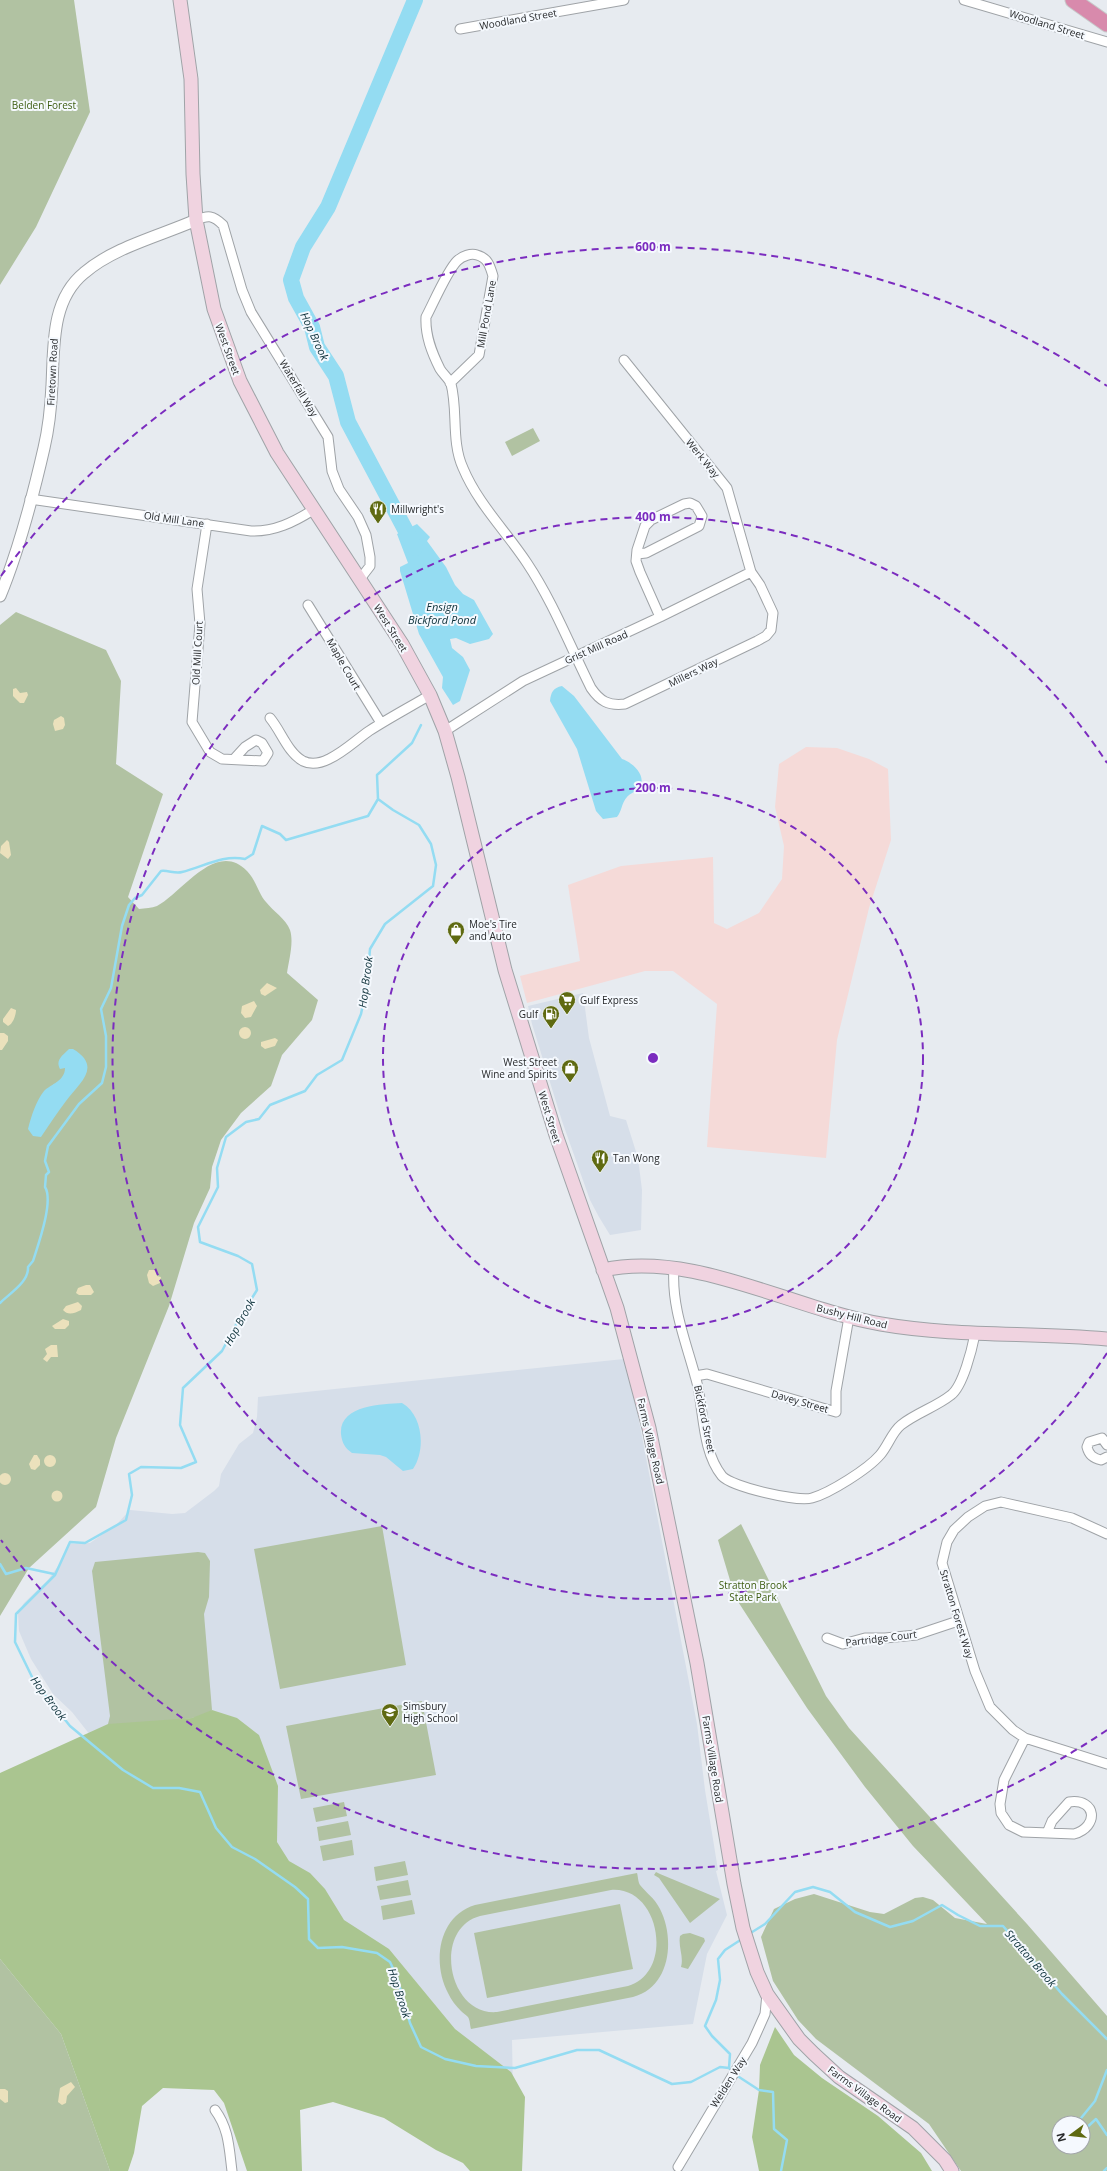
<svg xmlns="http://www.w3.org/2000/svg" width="1107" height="2171" font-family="'Open Sans',sans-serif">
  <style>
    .built { fill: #d6dee9 }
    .industrial { fill: #f5dad8 }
    .green { fill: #b1c2a2; fill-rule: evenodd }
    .forest { fill: #aac590 }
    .sand { fill: #ebe1bc }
    .water { fill: #94dcf2 }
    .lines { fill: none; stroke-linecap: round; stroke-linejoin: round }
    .stream { stroke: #94dcf2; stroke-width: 2.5 }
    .river { stroke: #94dcf2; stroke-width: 16 }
    .minor-casing { stroke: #9fa3a7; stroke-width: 11 }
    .tertiary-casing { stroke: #9fa3a7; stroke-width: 13 }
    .secondary-casing { stroke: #9fa3a7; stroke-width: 15 }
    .trunk-casing { stroke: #c7c7c8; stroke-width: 17 }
    .minor { stroke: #fff; stroke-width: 9 }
    .tertiary { stroke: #fff; stroke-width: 11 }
    .secondary { stroke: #f0d3e0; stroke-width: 13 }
    .trunk { stroke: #d88aac; stroke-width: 15 }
    .ring { fill: none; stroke: #7b2cbf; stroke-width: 2; stroke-dasharray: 7 5 }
    .labels { text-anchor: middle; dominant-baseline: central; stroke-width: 4; stroke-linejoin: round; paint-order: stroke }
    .street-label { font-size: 10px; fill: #27292b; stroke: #f5f9fe }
    .park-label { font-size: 10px; fill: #3d5d11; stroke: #f5f9fe }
    .poi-label { font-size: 10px; fill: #27292b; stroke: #f5f9fe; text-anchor: start }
    .water-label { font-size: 11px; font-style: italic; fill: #0b2f38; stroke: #f5f9fe }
    .centre { fill: #7b2cbf; stroke: #f5f9fe; stroke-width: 2 }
    .ring-label { font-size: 12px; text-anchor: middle; font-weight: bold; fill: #7b2cbf; stroke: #f5f9fe; stroke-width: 4; stroke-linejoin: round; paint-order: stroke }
  </style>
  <rect width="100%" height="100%" fill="#e7ebf0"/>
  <!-- built -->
  <path class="built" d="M583,993L589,1038L610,1116L626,1120L638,1158L642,1190L641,1230L610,1235L599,1217L590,1200L562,1121L532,1024L528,1006Z
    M624,1359L630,1374L697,1724L705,1790L718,1870L716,1871L727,1915L707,1954L693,2024L512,2040L513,2092L94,1740L72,1712L53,1694L31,1659L19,1631L18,1613L24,1603L48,1580L61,1562L70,1544L90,1543L116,1525L130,1510L172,1514L185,1513L214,1491L219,1486L221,1474L239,1444L253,1433L257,1417L258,1397Z"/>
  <!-- industrial -->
  <path class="industrial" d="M806,747L837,748L869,759L888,769L891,840L869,908L837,1040L826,1158L707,1147L717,1004L673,971H645L527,1003L520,976L580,961L568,885L621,866L713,857L714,923L727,929L759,913L782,879L784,846L775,807L779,764Z"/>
  <!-- green -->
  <path class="green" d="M0,0H74L90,112L36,227L0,285Z
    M533,428L540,441L512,456L505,442Z
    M16,612L106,650L121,681L116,764L163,794L128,897L139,909C145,908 152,908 157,906C182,893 216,839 247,871C256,880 258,893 266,902C273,911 286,919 290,930C294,942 289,960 287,973L318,1000L312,1020L282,1055L271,1086L241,1113L221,1140L212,1167L210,1188L194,1223L169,1306L116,1438L96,1507L29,1568L0,1616V625Z
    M741,1524L826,1696L849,1728L1027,1924L1107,2016V2171H961L929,2124L816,2039L798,2020L773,1981L761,1937L774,1909L795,1899L814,1894L870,1912L884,1914L915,1898L923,1897L933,1900L955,1918L987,1924L913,1846L865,1787L807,1708L735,1597L718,1540ZM1059,2123H1083V2147H1059Z
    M382,1526L406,1665L280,1689L254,1549Z
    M198,1552L205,1553L210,1561L209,1597L204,1614L212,1710L206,1716L112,1729L108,1724L110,1716L92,1571L95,1562Z
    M422,1701L436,1775L301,1799L286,1726Z
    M344,1802L347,1816L316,1822L313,1808Z
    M348,1821L351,1835L319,1841L317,1827Z
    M352,1840L354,1855L323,1861L320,1846Z
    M405,1861L408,1875L376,1881L374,1867Z
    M656,1872L660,1874L720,1899L690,1923L659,1878L654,1875Z
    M637,1873C638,1876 638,1882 640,1885C647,1894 654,1897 660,1909C675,1938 671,1987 633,1997L471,2029C470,2026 470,2020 468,2017C466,2015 463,2013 461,2011C456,2006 451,2000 448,1993C432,1963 438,1916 475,1905ZM611,1890C660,1886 675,1972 628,1986L497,2012C448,2016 432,1929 480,1916Z
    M408,1880L411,1895L380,1900L377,1886Z
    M412,1900L415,1914L383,1920L381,1906Z
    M620,1904L633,1969L487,1998L474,1933Z
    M690,1933L704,1938L705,1941L688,1969L681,1967C684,1957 678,1947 680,1936L683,1934Z
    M0,1959L61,2034L110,2171H0Z"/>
  <!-- forest -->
  <path class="forest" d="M212,1710L237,1718L259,1735L278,1786L277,1842L289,1861L310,1873L325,1889L344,1920L389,1949L455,2029L511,2072L525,2097L522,2171H470L463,2163L436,2150L384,2118L333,2102L300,2110L302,2171H247L224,2103L214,2090L163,2088L142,2106L134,2153L128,2171H110L61,2034L0,1959V1773L108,1724L192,1718Z
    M775,2027L794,2055L822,2078L878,2116L921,2153L932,2171H759L752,2137L759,2090L760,2065Z"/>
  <!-- sand -->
  <path class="sand" d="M16,688L20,693L27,692L28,695L24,703H20L13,696V689Z
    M61,716L64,718L65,725L63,729L55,731L53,724L54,720Z
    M7,840L9,842L11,855L8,859L0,853L1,846Z
    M267,983L277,988L265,996L261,994L260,990Z
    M254,1001L257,1006L251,1017L245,1018L241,1013L242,1006Z
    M11,1008L16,1010C16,1015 13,1024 8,1026L3,1022V1019Z
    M239 1033a6 6 0 1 1 12 0a6 6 0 1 1-12 0Z
    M0,1033H4L8,1036V1041L2,1050H0Z
    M275,1038L278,1040L275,1046L265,1049L261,1046V1042Z
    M149,1270H155L157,1276L161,1277L160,1283L153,1286L149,1283L147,1275Z
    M86,1285H90L94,1292L91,1295H79L76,1293L78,1288Z
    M78,1302L82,1306L81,1310C75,1313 68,1316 63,1310L66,1306Z
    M63,1319L69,1321V1325L65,1329H55L52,1326Z
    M51,1345H57L58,1357H51L47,1362L43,1359L47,1354L45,1349Z
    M34,1455H37L40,1460V1465L35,1470L31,1469L29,1464Z
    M44 1461a6 6 0 1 1 12 0a6 6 0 1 1-12 0Z
    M-1 1479a6 6 0 1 1 12 0a6 6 0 1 1-12 0Z
    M51.5 1496a5.5 5.5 0 1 1 11 0a5.5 5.5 0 1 1-11 0Z
    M71,2082L75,2087L67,2096L66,2103L62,2105L58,2102L60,2088Z
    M0,2089H5L8,2091V2102L5,2103L0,2099Z"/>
  <!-- water -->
  <path class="water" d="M417,524L430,537L427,541L446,567L455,585L463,594L474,600L493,634L489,639L470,644L456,638L450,639L452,648L463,657L470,670L460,701L453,705L442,688L443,677L419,634L400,571V567L408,563L397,534Z
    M562,686L574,696L622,759C632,762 648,776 639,788C636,792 630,793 627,797C621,804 622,811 617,817L603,819L596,811L577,749L550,701C551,692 553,688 562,686Z
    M69,1049H73C103,1067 79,1083 66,1101C57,1113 49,1125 41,1137L33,1136L28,1129C31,1117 36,1101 44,1091C51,1084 65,1081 65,1068L60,1069C55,1060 63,1055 69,1049Z
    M402,1403C423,1415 426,1450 413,1469L403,1471L386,1457L380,1455L352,1453C345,1448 342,1443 341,1434C339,1405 382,1404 402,1403Z"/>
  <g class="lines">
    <!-- stream -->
    <path class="stream" d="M421,725L412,743L377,775L378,799L393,810L419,825L431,844L436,865L433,886L385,924L370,949L367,985L361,1014L342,1060L317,1075L305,1091L270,1105L259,1119L246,1122L226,1137L217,1168L218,1187L198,1227L200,1242L238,1256L252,1264L257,1290L239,1319L222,1351L183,1388L180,1425L196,1462L181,1468L141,1467L129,1474L132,1495L126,1520L85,1543L70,1542L55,1575L16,1614L15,1642L34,1681L70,1726L123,1770L153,1788H179L200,1792L216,1828L232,1847L255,1859L295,1887L308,1899L309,1939L318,1948L342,1947L377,1953L390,1962L397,1977L410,2023L421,2047L445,2059L476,2066L515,2068L577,2050H599L672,2084L691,2082L720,2067L729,2068L733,2072
      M0,1303C10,1293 29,1282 28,1267L33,1261C38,1245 54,1201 45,1187L46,1175L49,1172L45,1161L48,1146L79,1104L102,1083L106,1067V1036L101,1009L111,988L122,926L129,905L135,898L142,895L161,871C168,870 175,874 182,872C203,867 223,854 245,859L253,854L262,826L280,834L286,840L368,816L378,799
      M0,1564L6,1574L26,1568L54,1574
      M749,1934L765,1924L795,1892L813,1887L830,1892L855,1912L890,1927L913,1921L942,1905L958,1915L980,1926H1003L1062,1994L1107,2039
      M729,2068L730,2054L712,2036L705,2026L716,2000L720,1980L718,1959L725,1950L742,1939
      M736,2075L759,2090L773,2092L774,2129L787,2140L781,2171
      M1077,2123L1095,2101L1107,2070
      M1083,2131L1096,2119L1107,2135
      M1104,2171L1107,2168"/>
    <!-- river -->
    <path class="river" d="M415,548L348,422L336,376L317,347L312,327L296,298L291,280L303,247L328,207L415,0"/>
    <!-- minor casing -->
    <g class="minor-casing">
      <path id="minor" d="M964,0L1107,42
        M460,29L624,0
        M196,220C208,215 213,215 223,225L242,290L251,312L328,437L332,471L339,489L358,517L366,535L370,557V566L360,579
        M450,383L479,355L493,276C490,266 488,258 477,255C471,253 462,256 457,261C447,271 433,304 426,317C425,336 432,353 440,369C443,374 449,379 451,384C458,410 451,442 463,468C478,504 506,531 527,563C553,602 570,646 591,688C600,701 608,706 625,704L757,641L766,636L771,630L773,613L760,585L751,572L727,488L624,360
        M30,499L251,531C274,532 294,522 313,510
        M207,524L197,589L200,624L192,722L210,752L222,759L263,761L268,753L262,743L256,740L245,747L234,759
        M637,554L646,553L699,526L702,516L696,506L690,503L684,504L651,520L645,526L637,550L636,561L640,572L660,617
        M308,605L381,723
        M270,718C281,731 288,753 303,761C311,765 321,763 329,759C344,752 356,740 369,731C389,718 410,707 430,695
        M445,731L523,681L660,617L751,572
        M674,1268C671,1308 687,1344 697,1383C704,1412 702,1451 722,1476C732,1487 797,1502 812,1498C830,1493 868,1469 880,1455C888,1446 892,1432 901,1425C916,1413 936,1407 951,1395C963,1386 972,1349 975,1334
        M695,1376L707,1374L836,1412V1391L849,1317
        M1107,1445L1102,1438L1089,1442L1087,1447C1089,1455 1093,1458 1101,1460L1107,1457
        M1107,1534L1072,1518L1001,1502L985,1506L968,1517L954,1530L947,1542L942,1563L975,1671L990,1707L1013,1730L1025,1738L1107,1764
        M827,1638L843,1644L865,1638H885L916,1635L958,1621
        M1025,1738L1004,1780L1000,1804L1001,1813L1009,1825L1023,1832L1074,1834C1099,1827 1097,1798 1069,1802L1052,1821L1047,1833
        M215,2110C229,2129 229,2148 232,2171
        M678,2167L752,2043L765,2014L767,1994"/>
    </g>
    <!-- tertiary casing -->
    <g class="tertiary-casing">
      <path id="tertiary" d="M0,596C19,550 33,496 44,448C49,427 51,406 52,385C54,346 51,300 84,273C114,247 160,236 196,220"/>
    </g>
    <!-- secondary casing -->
    <g class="secondary-casing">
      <path id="secondary" d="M180,0L191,79L193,174L196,220L214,309L240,381L277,453L402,644L430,695L445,731L458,777L505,970L556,1135L617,1308L649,1428L697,1663L734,1884L743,1928L757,1972L767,1994L799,2039L814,2054L839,2077L913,2128L945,2160L952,2171
        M603,1270C693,1250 792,1309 881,1324C956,1337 1032,1332 1107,1339"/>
    </g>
    <!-- trunk casing -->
    <g class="trunk-casing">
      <path id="trunk" d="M1073,0L1107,24"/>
    </g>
    <!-- minor -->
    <use href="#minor" class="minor"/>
    <!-- tertiary -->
    <use href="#tertiary" class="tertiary"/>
    <!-- secondary -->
    <use href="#secondary" class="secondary"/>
    <!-- trunk -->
    <use href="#trunk" class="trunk"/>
  </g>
  <!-- distance rings -->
  <g class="ring">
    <circle cx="653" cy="1058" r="270"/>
    <path d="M1107 1353A541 541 0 1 1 1107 763"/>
    <path d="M1107 1730A811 811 0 0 1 1 1540M1 576A811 811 0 0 1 1107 386"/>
  </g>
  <!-- icons -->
  <defs>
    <g id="restaurant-pin" transform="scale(0.9)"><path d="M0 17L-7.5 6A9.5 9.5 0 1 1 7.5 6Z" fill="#5f6a11" stroke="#f5f9fe"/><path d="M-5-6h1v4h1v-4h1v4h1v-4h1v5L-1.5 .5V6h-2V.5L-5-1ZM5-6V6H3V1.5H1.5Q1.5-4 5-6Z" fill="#fff"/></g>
    <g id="shop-pin" transform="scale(0.9)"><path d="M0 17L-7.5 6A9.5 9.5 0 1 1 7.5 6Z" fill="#5f6a11" stroke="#f5f9fe"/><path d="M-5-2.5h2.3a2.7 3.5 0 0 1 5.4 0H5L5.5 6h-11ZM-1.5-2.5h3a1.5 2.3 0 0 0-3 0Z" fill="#fff"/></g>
    <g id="supermarket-pin" transform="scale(0.9)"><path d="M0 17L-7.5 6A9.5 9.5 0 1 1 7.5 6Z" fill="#5f6a11" stroke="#f5f9fe"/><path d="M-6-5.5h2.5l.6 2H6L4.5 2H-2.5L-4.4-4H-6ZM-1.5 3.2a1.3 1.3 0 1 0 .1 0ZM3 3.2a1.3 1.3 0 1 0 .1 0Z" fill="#fff"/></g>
    <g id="fuel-pin" transform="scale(0.9)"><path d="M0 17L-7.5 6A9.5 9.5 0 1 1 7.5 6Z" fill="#5f6a11" stroke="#f5f9fe"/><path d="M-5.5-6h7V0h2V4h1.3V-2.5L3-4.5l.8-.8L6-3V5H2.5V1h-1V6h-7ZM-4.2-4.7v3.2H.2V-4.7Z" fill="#fff"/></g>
    <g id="school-pin" transform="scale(0.9)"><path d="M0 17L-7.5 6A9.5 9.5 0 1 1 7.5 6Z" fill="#5f6a11" stroke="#f5f9fe"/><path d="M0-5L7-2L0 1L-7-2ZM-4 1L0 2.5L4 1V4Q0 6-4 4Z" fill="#fff"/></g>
  </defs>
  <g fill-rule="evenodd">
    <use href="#restaurant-pin" x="378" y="509"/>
    <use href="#shop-pin" x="456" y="930"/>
    <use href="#supermarket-pin" x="567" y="1000"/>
    <use href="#fuel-pin" x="551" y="1014"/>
    <use href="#shop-pin" x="570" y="1068"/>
    <use href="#restaurant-pin" x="600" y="1158"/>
    <use href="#school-pin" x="390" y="1712"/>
  </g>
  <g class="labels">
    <!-- street labels -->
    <g class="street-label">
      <text transform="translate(518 19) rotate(-10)">Woodland Street</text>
      <text transform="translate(1047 24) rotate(17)">Woodland Street</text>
      <text transform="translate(486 314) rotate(-80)">Mill Pond Lane</text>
      <text transform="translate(228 349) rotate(70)">West Street</text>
      <text transform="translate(52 372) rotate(-87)">Firetown Road</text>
      <text transform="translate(299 388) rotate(59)">Waterfall Way</text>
      <text transform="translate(703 458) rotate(51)">Werk Way</text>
      <text transform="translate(174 519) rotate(8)">Old Mill Lane</text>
      <text transform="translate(391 628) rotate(58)">West Street</text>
      <text transform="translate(596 647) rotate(-24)">Grist Mill Road</text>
      <text transform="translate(197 653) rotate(-87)">Old Mill Court</text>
      <text transform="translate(344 664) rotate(60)">Maple Court</text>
      <text transform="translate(693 672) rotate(-26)">Millers Way</text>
      <text transform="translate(550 1117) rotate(73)">West Street</text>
      <text transform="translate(852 1316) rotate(14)">Bushy Hill Road</text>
      <text transform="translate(800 1401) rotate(16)">Davey Street</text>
      <text transform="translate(705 1419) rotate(78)">Bickford Street</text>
      <text transform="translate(651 1441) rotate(77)">Farms Village Road</text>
      <text transform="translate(957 1614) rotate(73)">Stratton Forest Way</text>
      <text transform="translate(881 1638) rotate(-7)">Partridge Court</text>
      <text transform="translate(713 1759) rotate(81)">Farms Village Road</text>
      <text transform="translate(728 2082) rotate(-58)">Welden Way</text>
      <text transform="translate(865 2094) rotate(36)">Farms Village Road</text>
    </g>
    <!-- park labels -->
    <g class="park-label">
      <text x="44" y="105">Belden Forest</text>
      <text x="753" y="1585">Stratton Brook<tspan x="753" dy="12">State Park</tspan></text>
    </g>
    <!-- poi labels -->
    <g class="poi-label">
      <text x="391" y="509">Millwright's</text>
      <text x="469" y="924">Moe's Tire<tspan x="469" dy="12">and Auto</tspan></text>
      <text x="580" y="1000">Gulf Express</text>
      <text x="538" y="1014" text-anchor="end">Gulf</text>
      <text x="557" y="1062" text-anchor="end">West Street<tspan x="557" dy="12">Wine and Spirits</tspan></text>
      <text x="613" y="1158">Tan Wong</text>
      <text x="403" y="1706">Simsbury<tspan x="403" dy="12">High School</tspan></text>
    </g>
    <!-- water labels -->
    <g class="water-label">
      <text transform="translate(315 336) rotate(65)">Hop Brook</text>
      <text x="442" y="606">Ensign<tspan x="442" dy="13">Bickford Pond</tspan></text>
      <text transform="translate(365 982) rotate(-83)">Hop Brook</text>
      <text transform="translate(239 1322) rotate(-61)">Hop Brook</text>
      <text transform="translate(49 1698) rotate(53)">Hop Brook</text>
      <text transform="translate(1031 1958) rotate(49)">Stratton Brook</text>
      <text transform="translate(400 1993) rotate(72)">Hop Brook</text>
    </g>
  </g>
  <circle cx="653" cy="1058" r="6" class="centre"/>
  <g class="ring-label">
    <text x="653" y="251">600 m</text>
    <text x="653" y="521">400 m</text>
    <text x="653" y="792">200 m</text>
  </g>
  <!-- north arrow -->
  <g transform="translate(1071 2135) rotate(255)"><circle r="19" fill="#f5f9fe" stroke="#a3a6aa"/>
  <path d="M0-3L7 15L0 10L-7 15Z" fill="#5f6a11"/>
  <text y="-6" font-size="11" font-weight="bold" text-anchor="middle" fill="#27292b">N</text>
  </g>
</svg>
